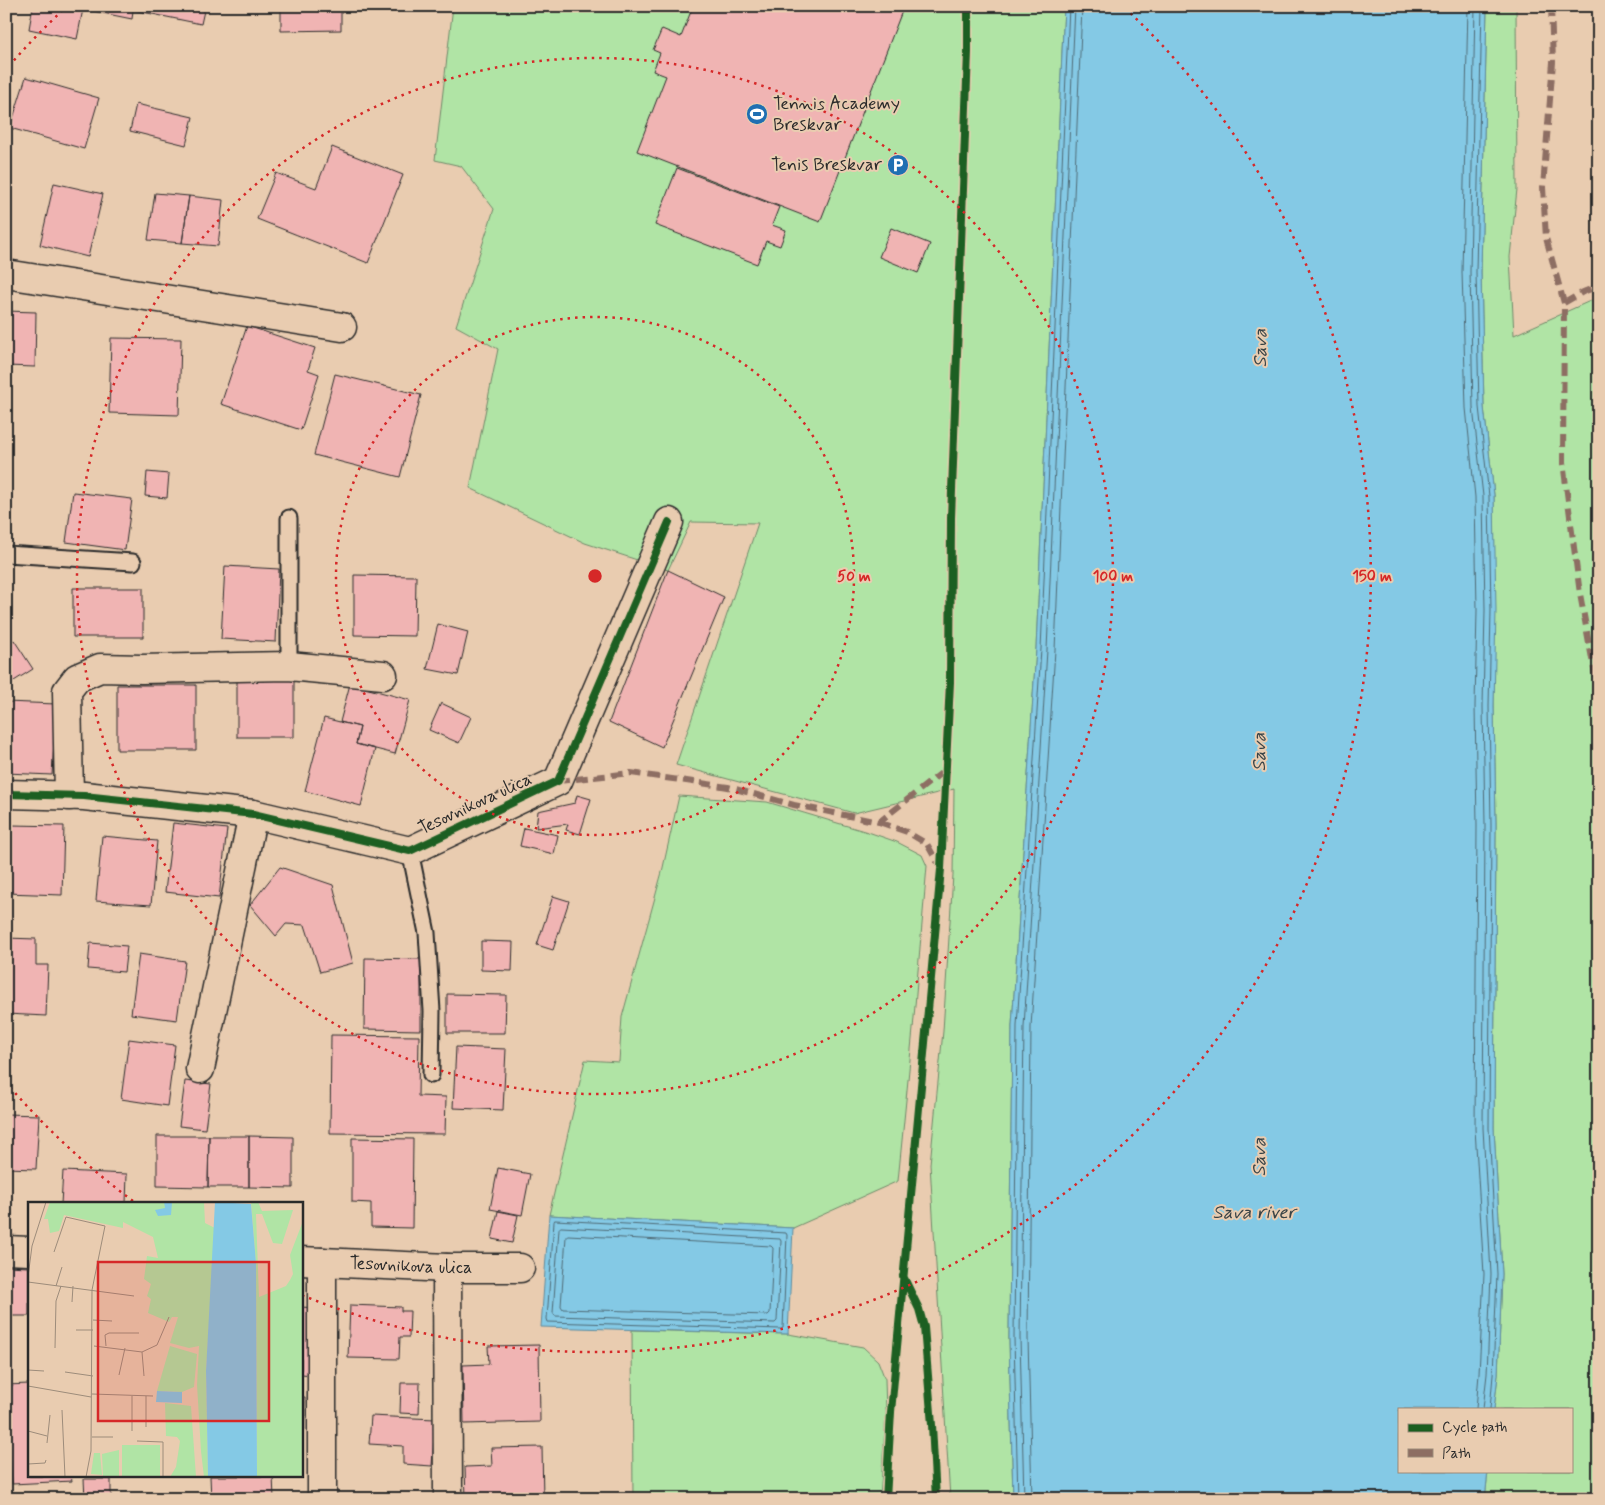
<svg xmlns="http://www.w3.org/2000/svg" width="1605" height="1505" font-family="Mynerve,sans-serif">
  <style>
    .green { fill: #b0e4a5; stroke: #6e8868 }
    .water { fill: #84c9e5; stroke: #608a9b }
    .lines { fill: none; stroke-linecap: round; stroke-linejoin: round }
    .shore { stroke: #4f6a75; stroke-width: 1 }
    .building { fill: #f0b4b3; stroke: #2b2b2b }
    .lane-casing { stroke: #2b2b2b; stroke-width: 19 }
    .street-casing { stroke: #2b2b2b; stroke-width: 31 }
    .lane { stroke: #e9ccb0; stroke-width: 15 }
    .street { stroke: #e9ccb0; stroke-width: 28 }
    .quiet { stroke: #8d6e63; stroke-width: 6; stroke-dasharray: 12 6; stroke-linecap: butt }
    .cycleway-casing { stroke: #e9ccb0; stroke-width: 11 }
    .cycleway { stroke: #1b5e20; stroke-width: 8 }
    .ring { fill: none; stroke: #d62828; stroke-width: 2.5; stroke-dasharray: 2.5 5 }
    .labels { text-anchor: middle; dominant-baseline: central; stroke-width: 4; stroke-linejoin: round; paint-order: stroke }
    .poi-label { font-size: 18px; fill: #2b2b2b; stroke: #e9ccb0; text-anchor: start }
    .street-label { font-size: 18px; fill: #2b2b2b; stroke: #e9ccb0 }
    .water-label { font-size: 19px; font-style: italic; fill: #384347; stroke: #e9ccb0 }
    .inset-road { fill: none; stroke: #9d8c7b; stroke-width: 1 }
    .view { fill: #d62828; fill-opacity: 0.15; stroke: #d62828; stroke-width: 2.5 }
    .inset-edge { fill: none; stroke: #2b2b2b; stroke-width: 2.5 }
    .centre { fill: #d62828; stroke: #e9ccb0; stroke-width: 2.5 }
    .ring-label { font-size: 15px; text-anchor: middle; font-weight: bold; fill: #d62828; stroke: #e9ccb0; stroke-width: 4; stroke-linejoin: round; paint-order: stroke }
  </style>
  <rect width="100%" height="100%" fill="#e9ccb0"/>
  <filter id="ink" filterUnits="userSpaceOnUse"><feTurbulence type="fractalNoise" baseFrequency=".02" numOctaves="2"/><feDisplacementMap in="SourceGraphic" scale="10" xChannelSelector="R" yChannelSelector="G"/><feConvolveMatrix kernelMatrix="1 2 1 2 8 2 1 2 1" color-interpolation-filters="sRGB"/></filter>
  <g filter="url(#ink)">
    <!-- green -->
    <path class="green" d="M453,6H1064L1036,649L1012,1026L1009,1338L1013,1499H950L930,1164L943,1031L953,875L954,789L854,813L676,765L758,523L691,522L668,570L585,543L470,488L498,349L456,326L494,209L461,166L435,160Z
      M1487,6H1516L1517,189L1510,257L1514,335L1599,297V1499H1485L1488,1471H1571V1409H1494L1498,1375L1502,1274L1494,1128L1496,825L1494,706V495L1484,407L1481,272Z
      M679,796L767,802L871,833L897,842L922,855L927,866L913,1029L898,1181L793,1228L549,1215L585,1060L619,1062L622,1017L662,872Z
      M632,1330L788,1334L863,1347L878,1361L885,1379L886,1413L880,1499H633Z"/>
    <!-- water -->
    <path class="water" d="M1064,6H1487L1481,272L1484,407L1494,495L1496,610L1494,706L1496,825L1494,1128L1502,1274L1498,1375L1494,1409H1399V1471H1488L1485,1499H1013L1009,1338L1012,1026L1036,649Z
      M549,1215L793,1228L788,1334L541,1327Z"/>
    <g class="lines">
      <!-- shore -->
      <path class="shore" d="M1468,6L1462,272L1466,408L1475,497L1477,610L1475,706L1477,825L1475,1129L1484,1274L1479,1374L1476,1409
        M1475,6L1470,272L1473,408L1483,496L1485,610L1483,706L1485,825L1483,1128L1491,1274L1487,1374L1483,1409
        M1482,6L1476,272L1479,407L1489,496L1491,610L1489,706L1491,825L1489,1128L1497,1274L1493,1375L1490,1409
        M555,1220L786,1233L787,1235L783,1328L781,1329L548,1322L547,1319L554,1222Z
        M561,1227L780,1239L781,1241L777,1321L775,1323L555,1316L553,1313L559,1229Z
        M568,1235L771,1246L773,1248L770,1313L768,1315L563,1309L561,1306L566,1237Z
        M1018,1499L1014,1338L1017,1026L1041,649L1069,6
        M1024,1499L1020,1338L1024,1027L1047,650L1075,6
        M1032,1499L1028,1338L1031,1027L1055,650L1082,6"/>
    </g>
    <!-- building -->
    <path class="building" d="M33,6H205L201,24L133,10L132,19L83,9L77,39L29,29Z
      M281,6H341V30L281,31Z
      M693,6H904L820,222L637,151L666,76L653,71L660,53L653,50L662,29L681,37Z
      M26,77L99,98L84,149L10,128Z
      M136,104L193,117L186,145L130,131Z
      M332,147L403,175L368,263L257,219L276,173L316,188Z
      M677,168L779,207L772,225L786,230L780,246L766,241L757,264L655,225Z
      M54,183L103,194L88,257L40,245Z
      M155,193L189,196L182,243L148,240Z
      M189,196L223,200L218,246L182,243Z
      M891,228L930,244L918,273L879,257Z
      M6,311L36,312L35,367L6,366Z
      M247,326L315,348L308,370L319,374L301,430L221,404Z
      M111,338L181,339L179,415L109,413Z
      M335,374L421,395L400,477L314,455Z
      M147,472L169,474L167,498L145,496Z
      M73,492L132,499L125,550L66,542Z
      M225,566L279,569L276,642L221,639Z
      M668,570L724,597L662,747L609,722Z
      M354,575L416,576L415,636L354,635Z
      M73,588H143V637H73Z
      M438,624L468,632L458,675L427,669Z
      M14,640L33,669L6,686V645Z
      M237,675H294V737H237Z
      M350,684L410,700L395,754L356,744L360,727L340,722Z
      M117,685H196V750H117Z
      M6,702L56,704L52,775L6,773Z
      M441,703L471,717L459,743L429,730Z
      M324,718L360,727L356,744L375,749L361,806L305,791Z
      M577,795L591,799L580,834L566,830L568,824L536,828L538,811L575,803Z
      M173,823L227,829L219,898L165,892Z
      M11,825L64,826L62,895L6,893V838H11Z
      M524,828L558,835L554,854L520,846Z
      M102,836L157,841L151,905L96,901Z
      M280,867L333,885L353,963L320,972L305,925L286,924L276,936L250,905Z
      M553,896L569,901L553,950L537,945Z
      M6,938L36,939V965H48L46,1016L6,1014Z
      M481,941L513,942L512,971L481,970Z
      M90,943L127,946L124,972L88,969Z
      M139,954L185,961L177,1020L131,1014Z
      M365,958L421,959V1030L364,1029Z
      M447,994L506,995L505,1033H447Z
      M331,1035L419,1036L418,1096L446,1097L445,1134L330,1133Z
      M129,1039L175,1045L167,1106L121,1099Z
      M456,1047L506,1049L503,1110L453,1108Z
      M185,1081L211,1084L205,1129L179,1126Z
      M6,1114L39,1115L36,1169L6,1168Z
      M157,1136H209L208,1187L157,1186Z
      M209,1136H249V1187H208Z
      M249,1136L293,1137V1188L249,1187Z
      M352,1138L413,1139L412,1228L371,1227V1203L352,1202Z
      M498,1168L530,1174L522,1215L490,1209Z
      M63,1171L127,1174L126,1204H61Z
      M498,1211L518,1215L512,1243L492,1239Z
      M6,1266L29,1267V1316H6Z
      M350,1305L401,1307V1311H410L409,1337H400L399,1359L348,1358Z
      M301,1307L316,1308L313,1375L301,1374Z
      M539,1345L540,1422L464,1424L463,1365L489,1364L488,1346Z
      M401,1383H420L419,1414L400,1413Z
      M29,1384V1476H71L72,1481L12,1484L6,1385Z
      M301,1397H305L304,1429H301Z
      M371,1416L435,1419L432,1466L403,1464V1446L369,1444Z
      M542,1447L543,1499H466L465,1467L492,1466L491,1448Z
      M210,1476H273L274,1499H211Z
      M84,1479H111V1499H85Z"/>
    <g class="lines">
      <!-- lane casing -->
      <g class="lane-casing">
        <path id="lane" d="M289,518V666
          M6,554L133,562
          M410,851L427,933L432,1011L431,1075"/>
      </g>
      <!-- street casing -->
      <g class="street-casing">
        <g id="street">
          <path d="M6,274L342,327"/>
          <path d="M6,794L84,796L253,814L410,851L558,781L669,522"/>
          <path d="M69,796L67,691L77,678L100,668L142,669L289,666L383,675"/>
          <path d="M200,1069L253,814"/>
          <path d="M6,1250L29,1251"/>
          <path id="s1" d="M301,1261L447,1268H520"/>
          <path d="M447,1268L448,1499"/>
          <path d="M322,1499V1262"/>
        </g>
      </g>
      <!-- lane -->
      <use href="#lane" class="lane"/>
      <!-- street -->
      <use href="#street" class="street"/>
      <!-- quiet -->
      <path class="quiet" d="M1551,6L1553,62L1543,187L1546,238L1564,303L1563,462L1580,594L1595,675L1599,685
        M1564,303L1583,292L1599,286
        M558,781L631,773L728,787L794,805L879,822L945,770
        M879,822L907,832L927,844L940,867"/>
      <!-- cycleway casing -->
      <g class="cycleway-casing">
        <path id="cycleway" d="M6,794L84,796L253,814L410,851L558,781L669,522
          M903,1276L919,1309L924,1327L932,1425L936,1499
          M886,1499L891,1412L941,869L950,682L951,518L968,52V6"/>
      </g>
      <!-- cycleway -->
      <use href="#cycleway" class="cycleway"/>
    </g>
  </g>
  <!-- distance rings -->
  <g class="ring">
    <circle cx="595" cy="576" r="259"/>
    <circle cx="595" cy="576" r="518"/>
    <path d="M133 1201A777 777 0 0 1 9 1086M9 66A777 777 0 0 1 65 8M1125 8A777 777 0 0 1 304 1296"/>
  </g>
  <!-- icons -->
  <defs>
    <g id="stadium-disc" transform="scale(1.125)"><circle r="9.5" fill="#1f6fb2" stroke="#e9ccb0"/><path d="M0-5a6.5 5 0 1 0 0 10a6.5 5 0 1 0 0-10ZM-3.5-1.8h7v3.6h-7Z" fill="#fff"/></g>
    <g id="parking-disc" transform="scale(1.125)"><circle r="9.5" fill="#1f6fb2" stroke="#e9ccb0"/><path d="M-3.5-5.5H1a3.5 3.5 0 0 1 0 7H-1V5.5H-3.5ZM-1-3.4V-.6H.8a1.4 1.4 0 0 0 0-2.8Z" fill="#fff"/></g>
  </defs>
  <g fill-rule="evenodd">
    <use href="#stadium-disc" x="757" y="114"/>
    <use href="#parking-disc" x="898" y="165"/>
  </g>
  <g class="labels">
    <!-- poi labels -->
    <g class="poi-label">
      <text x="773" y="104">Tennis Academy<tspan x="773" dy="21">Breskvar</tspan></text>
      <text x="882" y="165" text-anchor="end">Tenis Breskvar</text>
    </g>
    <!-- street labels -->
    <g class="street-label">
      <text transform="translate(475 804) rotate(-25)">Tesovnikova ulica</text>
      <text stroke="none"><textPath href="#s1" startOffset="110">Tesovnikova ulica</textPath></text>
    </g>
    <!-- water labels -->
    <g class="water-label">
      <text transform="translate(1260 348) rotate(-90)">Sava</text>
      <text transform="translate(1259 752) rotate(-90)">Sava</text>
      <text transform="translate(1259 1157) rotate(-90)">Sava</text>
      <text x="1254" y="1212">Sava river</text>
    </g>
  </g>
  <!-- overview -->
  <g transform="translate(28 1202)">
    <rect width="275" height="275" fill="#e9ccb0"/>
    <path d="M22,0H176L177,21L187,26L178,169L180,275H176L173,249L169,183L171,144L161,146L142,141L150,115H144L141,120L120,111L123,97L119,94L123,82L116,77L119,54L130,56L125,35L95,20V26L36,13L31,29L22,31L20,17H16ZM223,0H230L234,9L265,8L254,42L245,41L234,12H228L231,95L258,84L262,78L265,72L262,53L275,19V275H229L228,61ZM142,144L169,152L166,185L154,190L129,189ZM137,201L163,204L168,275H142L148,265L152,239L149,235L138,234ZM94,243H132V275H94ZM91,248V275H75L74,252ZM66,251H72L74,273L63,272Z" fill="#b0e4a5"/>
    <path d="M136,0H144L143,13L130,14L127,8L137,6ZM187,0L223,2L228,61L229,275H180L178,169ZM129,189L154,190V201L128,200Z" fill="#84c9e5"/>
    <path class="inset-road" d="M26,50L38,15L77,24L64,88L63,249L58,275M0,75L4,44L18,0M0,80L106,94M28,84L34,65M44,100L45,84M65,118L84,119M48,128H65M66,144L114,150L129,143L141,115M78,144L77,133L81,131H111M27,146L28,99L33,84M114,150L116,174M0,168L16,169M37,170L65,174M91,173L97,146M0,184L63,195M64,192L125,194M118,194V225M34,208L37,275M0,229L19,234M104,229V194M64,235H85M109,239L135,240V275M19,241L22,213M0,262L17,261L18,258"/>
    <path class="view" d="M70,60H241V219H70Z"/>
    <rect width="275" height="275" class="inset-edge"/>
  </g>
  <circle cx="595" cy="576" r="8" class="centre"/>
  <g class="ring-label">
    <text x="854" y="581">50 m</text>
    <text x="1113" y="581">100 m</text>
    <text x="1372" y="581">150 m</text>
  </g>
  <!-- margin -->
  <rect width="1605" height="1505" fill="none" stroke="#e9ccb0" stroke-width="25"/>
  <rect x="12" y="12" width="1580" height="1480" fill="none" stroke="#2b2b2b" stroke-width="2" filter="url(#ink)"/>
  <!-- legend -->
  <rect x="1398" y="1408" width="175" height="65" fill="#e9ccb0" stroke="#9d8c7b"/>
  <rect x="1408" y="1424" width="25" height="8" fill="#1b5e20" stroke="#9d8c7b"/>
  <text x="1442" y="1432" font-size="15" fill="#2b2b2b">Cycle path</text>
  <rect x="1408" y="1449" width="25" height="8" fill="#8d6e63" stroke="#9d8c7b"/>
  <text x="1442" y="1458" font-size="15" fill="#2b2b2b">Path</text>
</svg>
